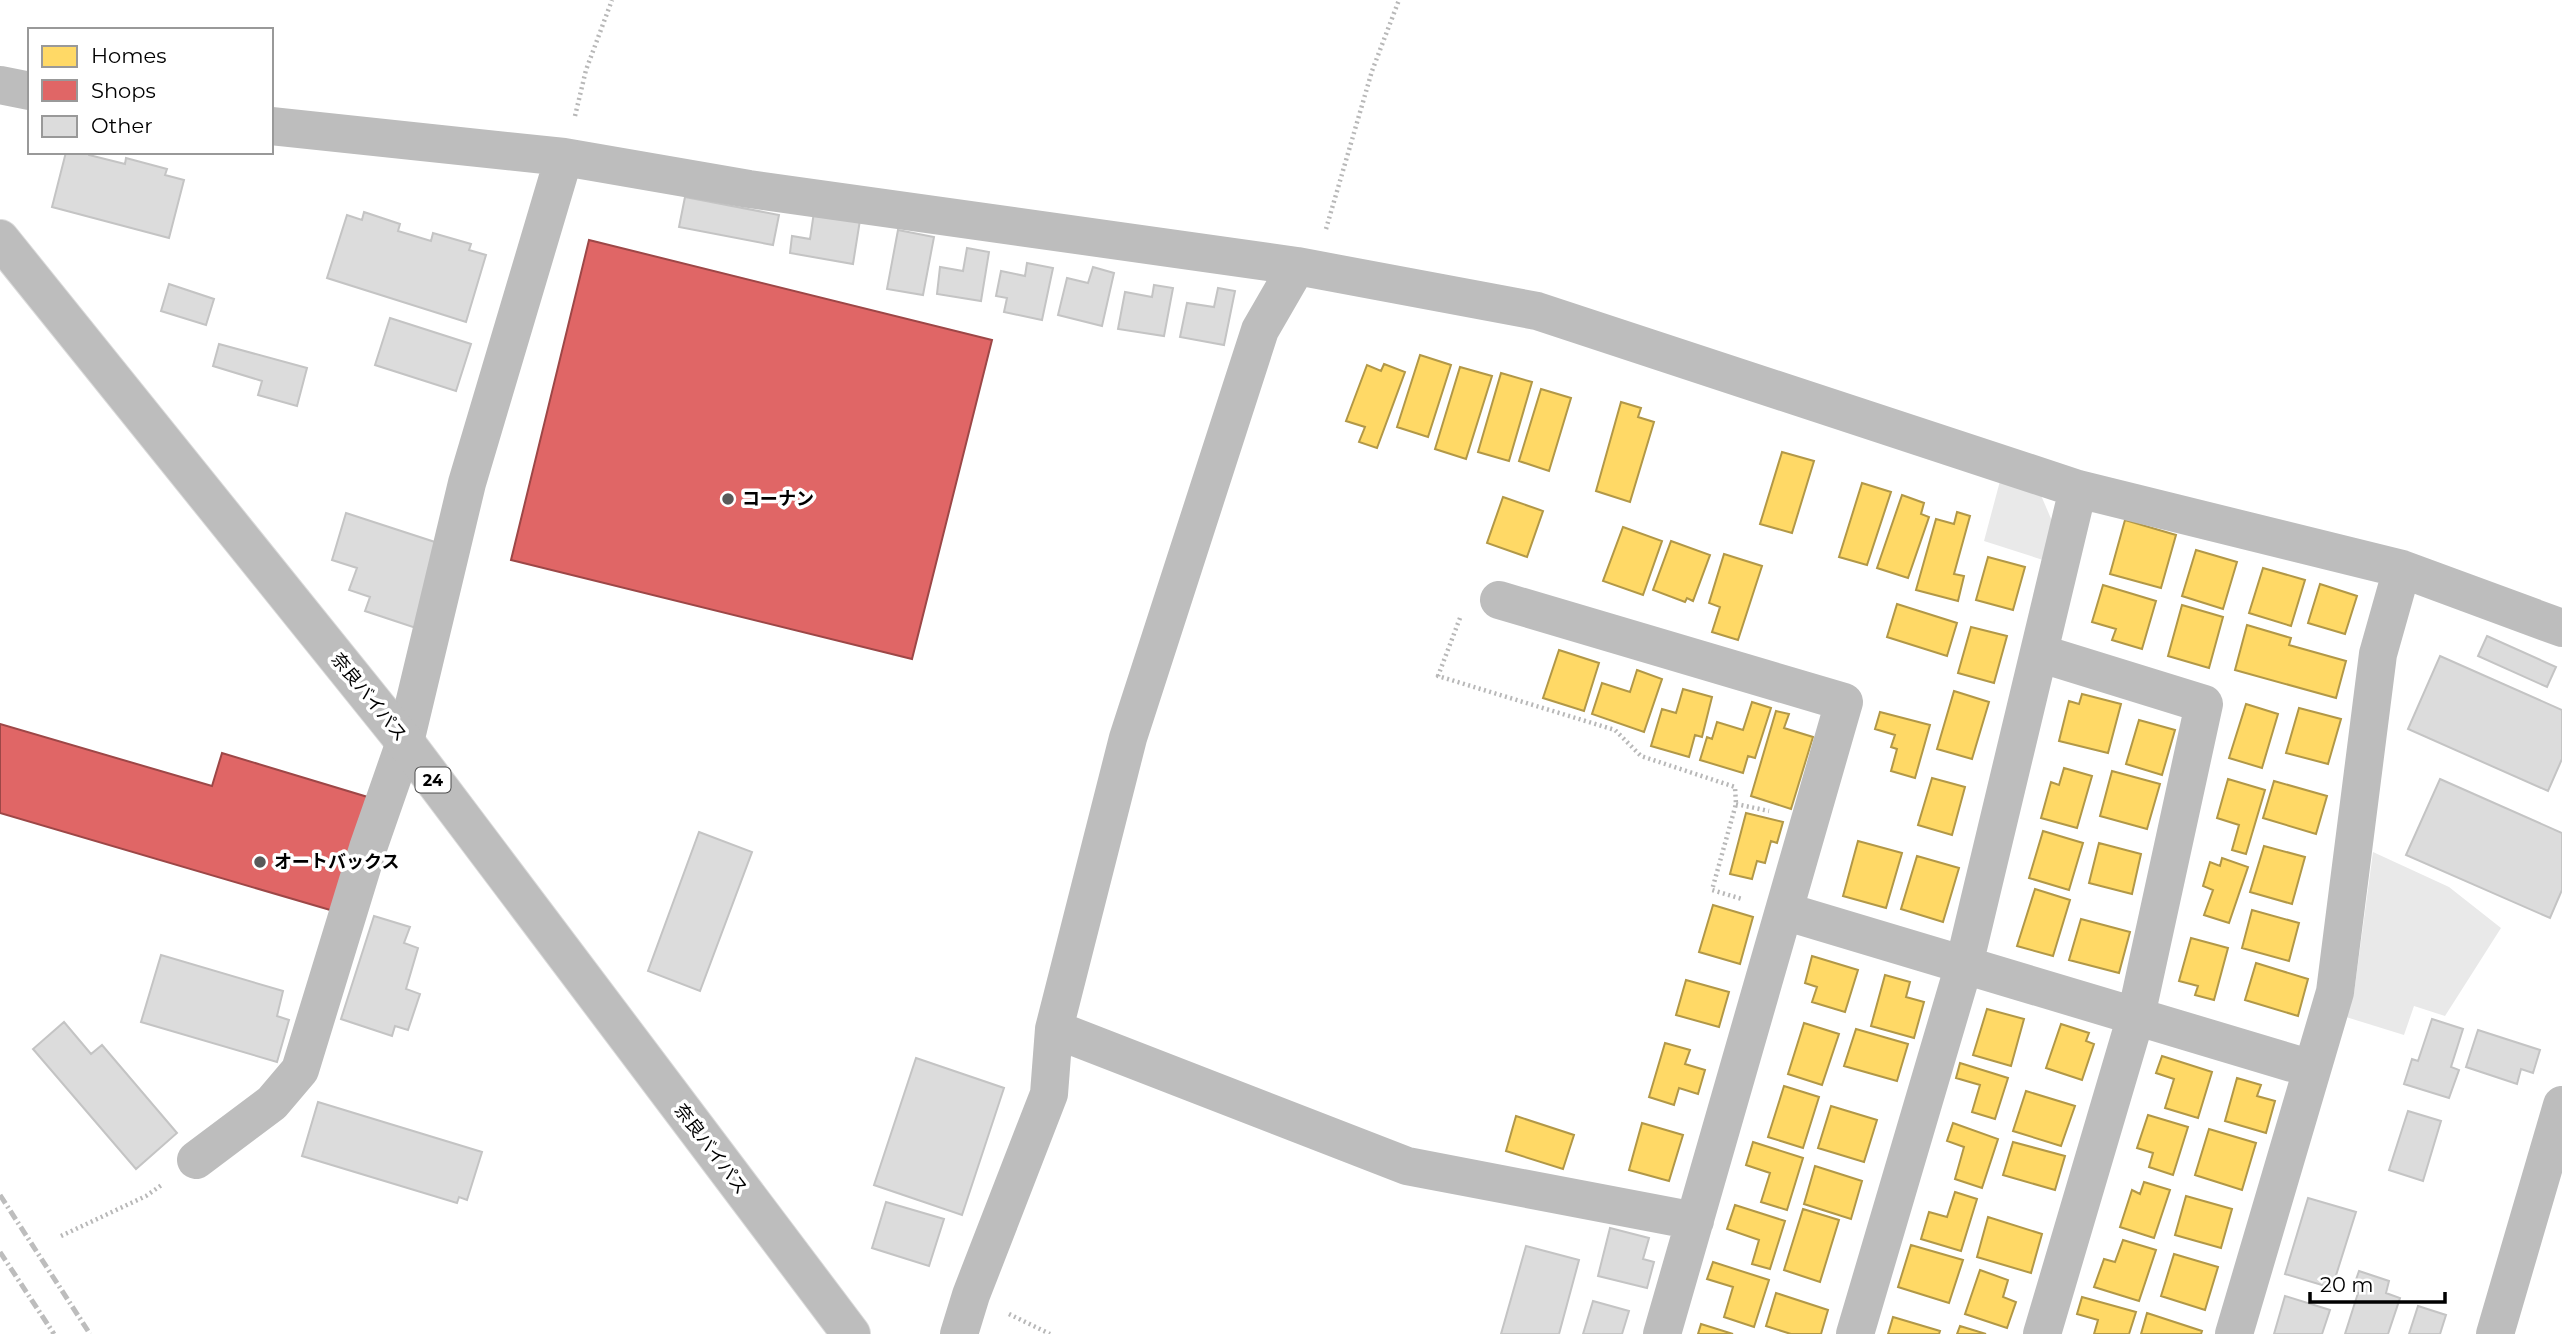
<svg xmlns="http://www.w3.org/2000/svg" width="2562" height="1334" font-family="Montserrat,'Noto Sans JP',sans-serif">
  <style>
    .green { fill: #e9e9e9 }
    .homes { fill: #ffd966; stroke: #b29847; stroke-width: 2 }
    .shops { fill: #e06666; stroke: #9d4747; stroke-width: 2 }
    .building { fill: #dcdcdc; stroke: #c4c4c4; stroke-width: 2 }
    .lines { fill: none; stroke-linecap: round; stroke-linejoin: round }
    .trunk-casing { stroke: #dbdbdb; stroke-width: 40 }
    .path { stroke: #b8b8b8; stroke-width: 4.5; stroke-dasharray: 2 3.5; stroke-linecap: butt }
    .minor { stroke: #bdbdbd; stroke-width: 38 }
    .trunk { stroke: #bdbdbd; stroke-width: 38 }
    .rail { stroke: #bdbdbd; stroke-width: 5; stroke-dasharray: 10 3.5 2 3.5; stroke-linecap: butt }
    .poi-dot { fill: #595959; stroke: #fff; stroke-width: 2.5 }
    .labels { text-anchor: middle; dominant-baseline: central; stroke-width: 7; stroke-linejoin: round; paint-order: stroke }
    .shield { fill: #fff; stroke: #4c4c4c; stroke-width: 2 }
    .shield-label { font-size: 16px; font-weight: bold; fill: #000 }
    .poi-label { font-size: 18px; font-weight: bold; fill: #000; stroke: #fff; text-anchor: start }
    .street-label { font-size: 18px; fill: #000; stroke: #fff }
  </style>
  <rect width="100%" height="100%" fill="#fff"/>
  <!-- green -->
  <path class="green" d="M2000,481L2040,493L2052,521L2043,560L1984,541Z
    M2373,852L2449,887L2501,928L2445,1016L2414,1006L2404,1035L2346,1017L2354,993Z"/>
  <!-- homes -->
  <path class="homes" d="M1420,355L1451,365L1428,437L1397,427Z
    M1384,364L1405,372L1377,448L1359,442L1365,427L1346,421L1367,365L1381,371Z
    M1460,367L1492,376L1466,459L1435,449Z
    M1501,373L1532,382L1509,461L1478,452Z
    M1541,389L1571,398L1549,471L1519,461Z
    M1621,402L1641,408L1638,417L1654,422L1630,502L1596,491Z
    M1782,452L1814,461L1792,533L1760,524Z
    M1862,483L1891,492L1867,565L1839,557Z
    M1902,495L1924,503L1921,514L1929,517L1908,578L1877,568Z
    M1503,497L1543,511L1527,557L1487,543Z
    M1957,512L1970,516L1954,574L1964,576L1958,601L1916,590L1936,519L1954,524Z
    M2125,520L2176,535L2161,588L2110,574Z
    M1623,527L1662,541L1643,595L1603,581Z
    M1671,541L1710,555L1693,601L1687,598L1685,602L1653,590Z
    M2196,550L2237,562L2223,609L2182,596Z
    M1724,554L1762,566L1738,640L1712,632L1720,607L1709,603Z
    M1988,557L2025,567L2013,610L1976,600Z
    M2263,568L2305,580L2291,626L2249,613Z
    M2320,584L2357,596L2345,634L2308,623Z
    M2103,585L2156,601L2142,649L2112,640L2116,629L2092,622Z
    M1897,604L1957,623L1947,656L1887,637Z
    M2182,605L2223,617L2209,668L2168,656Z
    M2247,625L2291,638L2289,645L2346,661L2336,698L2235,670Z
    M1971,627L2007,636L1994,683L1958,673Z
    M1559,650L1599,663L1584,711L1543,698Z
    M1637,670L1662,679L1644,732L1592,714L1602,683L1630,692Z
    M1683,689L1712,697L1702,737L1695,735L1689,757L1651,746L1662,709L1676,713Z
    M1954,691L1989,702L1972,759L1937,749Z
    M2082,694L2121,704L2108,753L2059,741L2069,701L2079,704Z
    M1752,702L1771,708L1755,758L1748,756L1743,773L1700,760L1707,737L1712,739L1717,722L1743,730Z
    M2246,704L2278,714L2262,768L2229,758Z
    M2299,708L2341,719L2328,764L2286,753Z
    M1776,711L1789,714L1784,728L1813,737L1791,809L1751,796Z
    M1880,712L1930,725L1915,778L1891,771L1897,749L1891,747L1895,735L1875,729Z
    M2139,720L2175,730L2162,775L2126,764Z
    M2064,768L2092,776L2077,828L2041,818L2051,782L2059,785Z
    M2112,771L2160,784L2147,829L2100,816Z
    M1932,778L1965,787L1952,835L1918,825Z
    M2228,779L2265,790L2246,854L2232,850L2239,825L2217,818Z
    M2274,781L2327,796L2316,834L2263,818Z
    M1746,813L1783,822L1777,843L1771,841L1765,863L1757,861L1752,879L1730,874Z
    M2043,831L2083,843L2069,890L2029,878Z
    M1858,841L1902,853L1886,908L1843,896Z
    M2099,843L2141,854L2132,894L2089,883Z
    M2264,846L2305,857L2292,904L2250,892Z
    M1917,856L1959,868L1943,922L1901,909Z
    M2222,858L2248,867L2229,923L2204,915L2213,890L2203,886L2210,862L2220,866Z
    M2035,889L2070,900L2053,956L2017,946Z
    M1713,905L1753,917L1740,964L1699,952Z
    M2252,910L2299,923L2289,961L2242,948Z
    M2081,919L2130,932L2119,973L2069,960Z
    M2191,938L2228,948L2214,1000L2195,995L2198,986L2179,981Z
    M1812,956L1858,970L1845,1012L1812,1002L1817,987L1805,983Z
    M2256,963L2308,979L2298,1016L2245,1000Z
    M1885,975L1910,982L1906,997L1924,1002L1914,1038L1871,1026Z
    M1686,980L1729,992L1719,1027L1676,1015Z
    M1987,1009L2024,1019L2011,1066L1973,1055Z
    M1804,1023L1839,1034L1822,1085L1788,1074Z
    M2061,1024L2089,1033L2086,1041L2094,1044L2082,1080L2046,1068Z
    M1856,1029L1908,1044L1897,1081L1844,1066Z
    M1665,1043L1690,1050L1685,1064L1705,1070L1698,1094L1679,1088L1674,1105L1649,1097Z
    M2162,1056L2212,1072L2198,1118L2165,1108L2174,1079L2156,1073Z
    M1960,1063L2008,1078L1995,1119L1972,1112L1980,1085L1956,1078Z
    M2237,1078L2261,1085L2257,1096L2275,1101L2266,1133L2225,1121Z
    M1784,1086L1819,1097L1803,1148L1768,1137Z
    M2026,1091L2075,1106L2061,1146L2013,1131Z
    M1831,1106L1877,1120L1864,1162L1818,1148Z
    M2148,1115L2188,1127L2173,1175L2149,1167L2153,1153L2137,1148Z
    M1516,1116L1574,1135L1563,1169L1506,1151Z
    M1642,1123L1683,1135L1669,1181L1629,1170Z
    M1953,1123L1998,1139L1982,1188L1955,1179L1964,1147L1947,1141Z
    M2209,1129L2256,1143L2242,1190L2195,1175Z
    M1753,1142L1803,1158L1787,1210L1761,1202L1770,1173L1746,1165Z
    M2013,1142L2065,1156L2055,1190L2003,1175Z
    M1815,1166L1862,1181L1851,1219L1804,1204Z
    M2144,1182L2170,1190L2154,1238L2120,1227L2132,1190L2140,1194Z
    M1955,1192L1977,1199L1961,1251L1921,1239L1929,1212L1947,1217Z
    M2186,1196L2232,1209L2221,1248L2175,1235Z
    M1735,1205L1785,1221L1770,1269L1752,1264L1759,1240L1727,1229Z
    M1803,1209L1839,1220L1820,1282L1784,1270Z
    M1988,1217L2042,1234L2031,1273L1977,1257Z
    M2123,1240L2156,1250L2139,1301L2094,1287L2104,1259L2115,1262Z
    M1911,1245L1963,1260L1949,1303L1898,1287Z
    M2174,1254L2218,1267L2205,1310L2161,1296Z
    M1713,1262L1769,1280L1754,1327L1724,1317L1733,1287L1707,1279Z
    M1980,1270L2008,1280L2003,1297L2016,1302L2007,1328L1965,1314Z
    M1776,1293L1828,1310L1821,1334H1791L1766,1326Z
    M2082,1297L2136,1312L2129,1334H2094L2098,1320L2077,1314Z
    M2147,1313L2202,1331L2201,1334H2141Z
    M1893,1317L1940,1331L1939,1334H1888Z
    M1701,1324L1733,1334H1698Z
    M1960,1326L1986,1334H1957Z"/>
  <!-- shops -->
  <path class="shops" d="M589,240L992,340L912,659L511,560Z
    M0,724L212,786L222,753L371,798L337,912L0,813Z"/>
  <!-- building -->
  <path class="building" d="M66,152H89V155L125,164L126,158L167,169L165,175L184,180L169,238L52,207Z
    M685,197L779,215L773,245L679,227Z
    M364,212L400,224L398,231L431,241L433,233L471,244L469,250L486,255L466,322L327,278L347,215L362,220Z
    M814,212L860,220L853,264L790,253L792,236L810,239Z
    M898,230L934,237L923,295L887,289Z
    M967,248L989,252L981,301L937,294L940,267L963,271Z
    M1027,263L1053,268L1042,320L1004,312L1007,298L996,296L1001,271L1025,276Z
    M1093,267L1114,273L1102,326L1058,315L1067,278L1088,283Z
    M169,284L214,299L206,325L161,311Z
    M1154,285L1173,288L1164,336L1118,329L1125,292L1152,297Z
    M1218,288L1235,291L1224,345L1180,337L1187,303L1214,307Z
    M390,318L471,344L456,391L375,365Z
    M219,344L307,368L297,406L258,395L262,381L213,366Z
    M346,513L441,544L416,628L365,611L370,597L349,590L357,568L332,560Z
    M2487,636L2556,667L2547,687L2478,656Z
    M2440,656L2562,710V759L2548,791L2408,729Z
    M2440,779L2562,833V890L2550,918L2406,855Z
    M699,832L752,852L700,991L648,971Z
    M374,916L410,927L404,943L418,948L406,989L420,994L408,1030L395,1026L392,1036L341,1019Z
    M161,955L283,991L277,1016L289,1020L277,1062L141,1022Z
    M2432,1019L2463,1029L2451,1067L2459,1070L2449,1098L2404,1084L2412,1059L2418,1061Z
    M64,1022L91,1054L102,1045L177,1133L136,1169L33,1049Z
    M2478,1030L2540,1050L2533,1073L2521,1069L2517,1084L2466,1067Z
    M916,1058L1004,1088L962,1215L874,1185Z
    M318,1102L482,1152L467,1200L459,1197L457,1203L302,1156Z
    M2408,1111L2441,1121L2423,1181L2389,1170Z
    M2308,1198L2356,1212L2332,1288L2285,1274Z
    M886,1202L944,1219L929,1266L872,1248Z
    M1610,1228L1649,1238L1643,1259L1654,1262L1647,1288L1598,1276Z
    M1526,1246L1579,1260L1559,1334H1501Z
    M2359,1271L2389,1281L2386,1293L2400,1298L2388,1334H2345L2358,1293L2352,1291Z
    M2285,1296L2330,1310L2322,1334H2274Z
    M1593,1301L1629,1311L1622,1334H1583Z
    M2418,1306L2446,1315L2440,1334H2409Z"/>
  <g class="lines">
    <!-- trunk casing -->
    <g class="trunk-casing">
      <path id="trunk" d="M0,239L405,742L851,1334"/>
    </g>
    <!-- path -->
    <path class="path" d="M575,116L586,70L612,0
      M1326,229L1372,71L1399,0
      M1460,618L1438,676L1615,730L1641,756L1735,787L1736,804L1712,890L1742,899
      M1736,804L1769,811
      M61,1236L146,1196L163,1184
      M1009,1314L1050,1334"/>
    <!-- minor -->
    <path class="minor" d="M0,85L30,91
      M271,126L564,157L749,189L1297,266L1537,311L2078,489L2402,569L2562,628
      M1499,600L1844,702L1662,1334
      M2039,653L2204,704L2136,1016L2042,1334
      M1784,911L2312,1069
      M1054,1029L1407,1166L1695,1221
      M196,1160L272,1103L300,1070L368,848L405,742L467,483L564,157
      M959,1334L971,1295L1049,1094L1054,1029L1128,738L1260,330L1297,266
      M1855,1334L1964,965L2078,489
      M2234,1334L2335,992L2378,654L2402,569
      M2495,1334L2562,1105"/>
    <!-- trunk -->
    <use href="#trunk" class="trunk"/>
    <!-- rail -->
    <path class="rail" d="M0,1195L90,1334
      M0,1252L54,1334"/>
  </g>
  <!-- markers -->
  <g class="poi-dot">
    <circle cx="728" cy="499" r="7"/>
    <circle cx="260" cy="862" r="7"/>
  </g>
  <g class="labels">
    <!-- shield labels -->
    <rect class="shield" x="415.5" y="767.5" width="35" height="25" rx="5"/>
    <g class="shield-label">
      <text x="433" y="780">24</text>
    </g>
    <!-- poi labels -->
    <g class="poi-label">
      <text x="742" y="499">コーナン</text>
      <text x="274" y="862">オートバックス</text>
    </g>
    <!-- street labels -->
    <g class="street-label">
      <text transform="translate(369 697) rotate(51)">奈良バイパス</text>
      <text transform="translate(711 1149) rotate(53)">奈良バイパス</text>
    </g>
  </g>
  <!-- legend -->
  <rect x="28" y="28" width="245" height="126" fill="#ffffff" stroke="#999999" stroke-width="2"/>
  <rect x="42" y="46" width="35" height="21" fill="#ffd966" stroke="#999999" stroke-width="2"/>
  <text x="91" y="63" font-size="21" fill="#000000">Homes</text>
  <rect x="42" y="80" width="35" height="21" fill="#e06666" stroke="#999999" stroke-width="2"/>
  <text x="91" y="98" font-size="21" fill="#000000">Shops</text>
  <rect x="42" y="116" width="35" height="21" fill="#dcdcdc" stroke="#999999" stroke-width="2"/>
  <text x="91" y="133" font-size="21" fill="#000000">Other</text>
  <!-- scale -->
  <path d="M2310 1292v10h135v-10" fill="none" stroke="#000000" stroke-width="3.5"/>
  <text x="2320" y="1292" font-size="21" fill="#000000" stroke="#ffffff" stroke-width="5" paint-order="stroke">20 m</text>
</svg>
